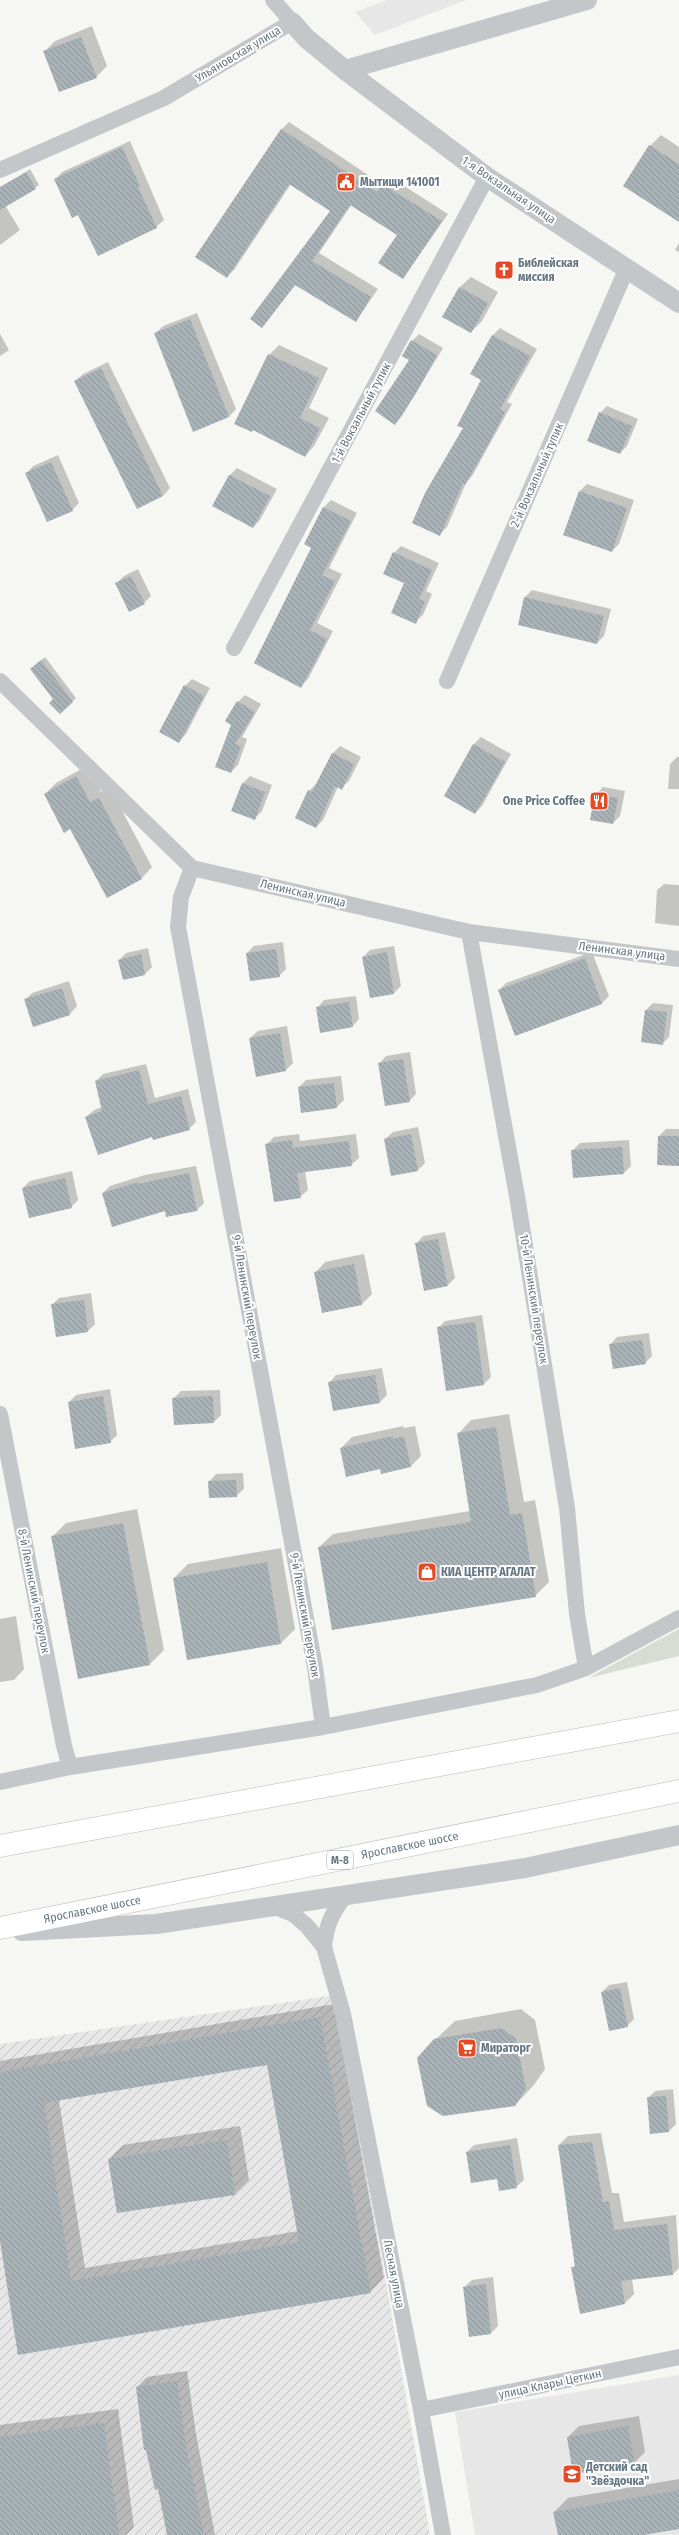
<svg xmlns="http://www.w3.org/2000/svg" width="679" height="2535" font-family="'Fira Sans Condensed',sans-serif">
  <style>
    .built { fill: #e6e7e6 }
    .industrial { fill: url(#industrial-furrows) }
    .green { fill: #d7ddd3 }
    .shadow { fill: #0003; fill-rule: evenodd }
    .building { fill: url(#building-back-hatch); fill-rule: evenodd }
    .lines { fill: none; stroke-linecap: round; stroke-linejoin: round }
    .trunk-casing { stroke: #b6b9bc; stroke-width: 23 }
    .minor { stroke: #c3c7ca; stroke-width: 16 }
    .tertiary { stroke: #c3c7ca; stroke-width: 20 }
    .trunk { stroke: #fff; stroke-width: 22 }
    .labels { text-anchor: middle; dominant-baseline: central; stroke-width: 4; stroke-linejoin: round; paint-order: stroke }
    .shield { fill: #fff; stroke: #93a0a8; stroke-width: 1 }
    .shield-label { font-size: 11px; font-weight: bold; fill: #657783 }
    .street-label { font-size: 12px; fill: #657783; stroke: #fff }
    .poi-label { font-size: 12px; font-weight: bold; fill: #657783; stroke: #fff; text-anchor: start }
  </style>
  <defs>
    <pattern id="industrial-furrows" width="10" height="10" patternUnits="userSpaceOnUse"><rect width="10" height="10" fill="#e6e7e6"/><path d="M-1 1l2-2M0 10L10 0M9 11l2-2" fill="none" stroke="#bec0c0"/></pattern>
    <pattern id="building-back-hatch" width="6" height="6" patternUnits="userSpaceOnUse"><rect width="6" height="6" fill="#a9b2b7"/><path d="M-1 5l2 2M0 0l6 6M5-1l2 2" fill="none" stroke="#8d969a"/></pattern>
  </defs>
  <rect width="100%" height="100%" fill="#f6f6f2"/>
  <!-- built -->
  <path class="built" d="M387,0H466L375,35L355,12Z
    M679,2375V2535H475L455,2412Z"/>
  <!-- industrial -->
  <path class="industrial" d="M336,1995L430,2535H0V2044Z"/>
  <!-- green -->
  <path class="green" d="M679,1629V1656L588,1678Z"/>
  <!-- shadow -->
  <path class="shadow" d="M92,26L107,66L96,77L44,52L55,41Z
    M289,122L383,185L390,177L448,214L403,278L398,234L352,204L319,253L378,289L356,321L296,284L262,327L332,211L291,184L234,270L226,277L197,257L282,129Z
    M661,135L679,147V220L650,146Z
    M130,141L164,220L156,227L78,214L55,180L62,172Z
    M30,169L39,185L35,188L8,184Z
    M0,197L20,230L0,245Z
    M679,243V252L675,250Z
    M471,277L498,292L482,321L471,332L444,317L460,287Z
    M197,313L236,409L229,417L156,333L163,326Z
    M500,328L537,349L507,402L512,404L472,476L466,483L447,527L440,534L464,428L483,380L472,373L493,335Z
    M0,334L9,350L0,356Z
    M419,334L443,348L402,416L395,424L411,360L412,341Z
    M279,345L328,368L309,408L329,418L314,446L305,456L253,429L269,355Z
    M108,362L170,488L163,496L75,381L83,374Z
    M607,406L638,419L627,446L620,453L600,413Z
    M58,455L79,503L72,510L26,474L33,466Z
    M237,468L277,489L260,520L253,527L214,506L230,475Z
    M587,484L634,500L619,544L612,551L580,491Z
    M331,500L357,513L329,568L342,574L317,623L333,631L308,679L301,686L313,547L305,544L324,507Z
    M401,546L439,563L426,591L432,594L423,615L415,622L405,583L394,553Z
    M138,569L151,596L144,603L116,584L124,576Z
    M532,590L611,609L604,636L597,643L525,597Z
    M45,657L76,698L60,713L55,699L31,669Z
    M192,679L210,688L186,734L179,742L185,686Z
    M245,695L261,704L242,737L247,739L238,765L231,772L232,725L238,702Z
    M481,737L511,754L482,806L475,813L445,796L474,744Z
    M340,746L361,757L349,781L341,788L338,787L323,820L316,827L309,791L316,784L333,753Z
    M677,757H679V789H668L670,764Z
    M87,766L101,792L110,788L152,867L142,878L107,896L71,828L45,794L56,783Z
    M250,776L272,785L262,811L254,819L243,783Z
    M603,787L625,791L620,816L613,823L596,794Z
    M664,884L679,885V926L655,923L657,890Z
    M283,942L286,969L279,976L247,953L254,946Z
    M394,946L401,986L394,993L363,957L370,950Z
    M148,948L152,967L145,974L119,960L126,953Z
    M592,952L609,996L601,1004L499,990L506,983Z
    M69,981L77,1006L70,1014L33,1025L25,1000L32,993Z
    M356,996L359,1019L352,1027L317,1008L324,1000Z
    M653,1003L673,1005L669,1037L662,1044L646,1010Z
    M287,1026L293,1063L286,1070L250,1038L258,1031Z
    M410,1052L416,1094L409,1101L379,1064L386,1056Z
    M146,1064L155,1098L188,1089L196,1122L189,1129L153,1136L86,1117L94,1110L102,1107L96,1081L103,1074Z
    M341,1076L344,1100L337,1107L302,1112L299,1087L306,1080Z
    M418,1127L425,1163L418,1170L392,1174L385,1139L393,1132Z
    M666,1129H679V1165L659,1136Z
    M299,1134L300,1141L356,1134L359,1158L351,1165L305,1171L308,1190L300,1197L267,1144L274,1137Z
    M629,1140L631,1166L624,1173L572,1151L580,1143Z
    M196,1166L204,1203L197,1210L167,1216L166,1210L103,1193L110,1186L145,1175Z
    M72,1171L78,1200L71,1207L23,1188L30,1181Z
    M445,1232L455,1278L448,1285L416,1244L423,1236Z
    M364,1254L372,1294L362,1304L315,1273L325,1262Z
    M91,1293L95,1324L88,1331L56,1335L52,1305L59,1298Z
    M482,1315L491,1377L484,1384L438,1328L445,1321Z
    M649,1333L652,1356L645,1363L610,1345L617,1337Z
    M382,1368L387,1395L380,1402L329,1383L336,1375Z
    M110,1389L117,1435L110,1442L69,1402L76,1395Z
    M220,1390L221,1415L214,1422L175,1424L173,1399L181,1391Z
    M509,1414L524,1502L535,1500L549,1582L535,1596L319,1547L333,1534L470,1511L458,1434L471,1420Z
    M403,1426L404,1428L415,1426L421,1456L411,1466L381,1468L341,1448L352,1437Z
    M243,1473L244,1489L236,1496L209,1482L216,1474Z
    M137,1509L164,1650L150,1664L52,1537L66,1523Z
    M281,1548L295,1629L281,1643L188,1659L174,1578L188,1564Z
    M16,1616L24,1669L14,1680L0,1682V1619Z
    M627,1982L634,2019L627,2026L602,1992L609,1985Z
    M334,2004L384,2278L370,2292L18,2353L0,2235V2061ZM268,2064L298,2231L85,2268L59,2100Z
    M521,2009L535,2020L545,2069L534,2085L515,2105L435,2040L455,2021Z
    M673,2089L676,2124L669,2131L651,2133L648,2098L655,2091Z
    M240,2126L249,2180L235,2194L117,2212L109,2159L123,2145Z
    M601,2133L612,2193H619L624,2222L676,2215L679,2268L673,2274L632,2279L634,2294L625,2303L572,2268L575,2265L559,2145L568,2136Z
    M517,2138L524,2180L516,2187L498,2178L467,2152L474,2145Z
    M493,2277L498,2326L491,2333L470,2335L464,2287L472,2280Z
    M187,2371L196,2434L215,2535H168L137,2387L147,2377Z
    M118,2409L134,2527L126,2535H0V2425Z
    M639,2416L645,2452L634,2463L568,2437L579,2426Z
    M679,2479V2528L638,2535H559L554,2512L568,2498Z"/>
  <!-- building -->
  <path class="building" d="M81,37L97,78L59,92L43,51Z
    M281,129L377,192L382,184L442,221L403,279L378,263L397,235L350,205L312,261L371,297L356,322L295,285L262,328L250,319L330,211L289,184L227,278L195,257Z
    M649,145L679,164V222L623,186Z
    M122,147L140,186L138,187L157,228L98,256L78,215L72,218L54,179Z
    M26,172L36,189L0,210V187Z
    M459,287L488,303L471,333L442,317Z
    M190,319L229,417L193,432L154,333Z
    M492,335L530,356L500,409L505,412L491,439L465,485L463,483L440,536L412,523L425,493L463,428L457,426L481,380L470,374Z
    M411,340L437,355L416,393L395,425L375,411L409,360L402,356Z
    M268,354L319,378L300,418L320,428L305,457L253,430L252,432L234,424Z
    M101,368L163,496L137,509L74,381Z
    M599,412L632,426L620,454L587,441Z
    M51,462L73,511L47,522L25,473Z
    M229,475L270,496L253,528L212,506Z
    M579,491L627,508L612,552L563,535Z
    M323,507L351,521L322,575L335,581L310,630L327,639L301,688L254,663L311,548L304,544Z
    M393,552L432,570L419,599L425,601L416,624L391,613L404,583L383,574Z
    M131,576L145,604L129,612L115,583Z
    M524,597L604,616L597,644L518,625Z
    M41,660L73,702L60,714L49,703L53,699L30,669Z
    M184,685L204,696L179,743L159,732Z
    M237,701L255,712L235,744L241,746L231,773L215,767L231,725L225,721Z
    M473,744L505,762L475,814L444,796Z
    M332,753L354,764L342,790L335,786L316,828L295,818L308,790L312,792Z
    M76,776L90,802L99,798L142,879L107,898L70,829L64,833L44,794Z
    M242,783L265,792L255,820L231,811Z
    M595,794L618,798L613,824L590,820Z
    M276,949L280,977L250,981L246,953Z
    M387,952L394,994L370,998L362,957Z
    M141,954L145,975L123,980L118,960Z
    M585,958L602,1004L515,1036L498,990Z
    M62,988L70,1015L33,1027L24,999Z
    M349,1002L353,1027L320,1033L316,1007Z
    M645,1010L667,1012L663,1045L641,1042Z
    M280,1033L286,1071L256,1077L249,1038Z
    M403,1059L410,1102L385,1106L378,1063Z
    M139,1070L148,1104L181,1096L190,1130L153,1140L152,1137L98,1155L85,1117L102,1111L95,1081Z
    M334,1083L337,1108L301,1113L298,1087Z
    M411,1134L418,1171L391,1176L384,1139Z
    M658,1136H679V1166L657,1165Z
    M292,1140L293,1148L349,1141L352,1166L297,1173L301,1198L274,1202L265,1144Z
    M622,1147L624,1174L573,1178L571,1150Z
    M189,1173L197,1211L166,1217L165,1211L112,1227L102,1193L138,1182V1184Z
    M65,1178L72,1208L29,1218L22,1188Z
    M438,1239L448,1286L424,1291L415,1243Z
    M354,1264L362,1305L322,1313L314,1272Z
    M84,1300L88,1332L56,1337L51,1304Z
    M475,1322L484,1385L446,1391L437,1327Z
    M642,1340L646,1364L613,1369L609,1344Z
    M375,1375L380,1403L333,1411L328,1382Z
    M103,1396L111,1443L75,1449L68,1402Z
    M213,1396L214,1423L174,1425L172,1398Z
    M496,1427L510,1515L522,1513L536,1597L332,1630L318,1547L471,1522L457,1433Z
    M393,1436V1439L404,1436L411,1467L381,1474L380,1469L346,1477L340,1448Z
    M236,1480L237,1497L209,1498L208,1481Z
    M123,1523L150,1665L78,1679L51,1536Z
    M267,1562L281,1644L187,1660L173,1578Z
    M620,1988L628,2027L609,2031L601,1992Z
    M320,2017L371,2293L18,2355L0,2241V2072ZM267,2065L299,2242L71,2281L44,2103Z
    M502,2028L516,2039L526,2089L515,2106L443,2116L427,2106L417,2058L434,2039Z
    M666,2096L669,2132L650,2134L647,2097Z
    M227,2140L235,2195L117,2213L108,2159Z
    M592,2142L603,2202L609,2201L614,2230L667,2224L673,2275L621,2281L625,2304L580,2314L571,2267H575L558,2145Z
    M510,2145L517,2188L499,2191L497,2179L471,2183L466,2152Z
    M486,2284L491,2334L469,2337L463,2287Z
    M177,2381L186,2445L204,2535H167L158,2489L155,2490L146,2450H144L136,2387Z
    M104,2423L119,2535H0V2437Z
    M628,2426L635,2464L573,2474L567,2437Z
    M679,2490V2529L644,2535H558L553,2512Z"/>
  <g class="lines">
    <!-- trunk casing -->
    <g class="trunk-casing">
      <g id="trunk">
        <path d="M0,1846L679,1721"/>
        <path id="s1" d="M0,1928L679,1791"/>
      </g>
    </g>
    <!-- minor -->
    <path class="minor" d="M0,170L164,98L292,22L273,0
      M234,648L487,177
      M0,681L192,868L469,932L679,959
      M447,681L627,268
      M192,868L181,897L178,927L315,1667L323,1727
      M469,932L517,1196L567,1508L577,1614L586,1668
      M0,1414L64,1746L70,1767
      M0,1782L70,1767L323,1727L537,1685L586,1668L679,1618
      M273,1906L293,1914L307,1926L324,1947L343,2014L421,2410L443,2535
      M324,1947C326,1926 332,1912 346,1895
      M421,2410L679,2357"/>
    <!-- tertiary -->
    <path class="tertiary" d="M292,22L306,38L345,70L487,177L679,303
      M345,70L587,0
      M22,1931L156,1924L525,1868L679,1835"/>
    <!-- trunk -->
    <use href="#trunk" class="trunk"/>
  </g>
  <!-- icons -->
  <defs>
    <g id="civic-square" transform="scale(1)"><rect x="-9" y="-9" width="18" height="18" rx="4" fill="#e24b26" stroke="#fff"/><path d="M-.6-6.5H3V-4.5H.6V-3L4-1V1h2V6H-6V1h2V-1L-.6-3ZM-1.2 2.5V6h2.4V2.5Z" fill="#fff"/></g>
    <g id="church-square" transform="scale(1)"><rect x="-9" y="-9" width="18" height="18" rx="4" fill="#e24b26" stroke="#fff"/><path d="M-1.2-6h2.4v3.5h3.3v2.4h-3.3V6h-2.4V-.1h-3.3v-2.4h3.3Z" fill="#fff"/></g>
    <g id="restaurant-square" transform="scale(1)"><rect x="-9" y="-9" width="18" height="18" rx="4" fill="#e24b26" stroke="#fff"/><path d="M-5-6h1v4h1v-4h1v4h1v-4h1v5L-1.5 .5V6h-2V.5L-5-1ZM5-6V6H3V1.5H1.5Q1.5-4 5-6Z" fill="#fff"/></g>
    <g id="shop-square" transform="scale(1)"><rect x="-9" y="-9" width="18" height="18" rx="4" fill="#e24b26" stroke="#fff"/><path d="M-5-2.5h2.3a2.7 3.5 0 0 1 5.4 0H5L5.5 6h-11ZM-1.5-2.5h3a1.5 2.3 0 0 0-3 0Z" fill="#fff"/></g>
    <g id="supermarket-square" transform="scale(1)"><rect x="-9" y="-9" width="18" height="18" rx="4" fill="#e24b26" stroke="#fff"/><path d="M-6-5.5h2.5l.6 2H6L4.5 2H-2.5L-4.4-4H-6ZM-1.5 3.2a1.3 1.3 0 1 0 .1 0ZM3 3.2a1.3 1.3 0 1 0 .1 0Z" fill="#fff"/></g>
    <g id="school-square" transform="scale(1)"><rect x="-9" y="-9" width="18" height="18" rx="4" fill="#e24b26" stroke="#fff"/><path d="M0-5L7-2L0 1L-7-2ZM-4 1L0 2.5L4 1V4Q0 6-4 4Z" fill="#fff"/></g>
  </defs>
  <g fill-rule="evenodd">
    <use href="#civic-square" x="346" y="182"/>
    <use href="#church-square" x="504" y="270"/>
    <use href="#restaurant-square" x="599" y="801"/>
    <use href="#shop-square" x="427" y="1572"/>
    <use href="#supermarket-square" x="467" y="2048"/>
    <use href="#school-square" x="572" y="2474"/>
  </g>
  <g class="labels">
    <!-- shield labels -->
    <rect class="shield" x="327" y="1851" width="26" height="18" rx="3"/>
    <g class="shield-label">
      <text x="340" y="1860">М-8</text>
    </g>
    <!-- street labels -->
    <g class="street-label">
      <text transform="translate(238 54) rotate(-31)">Ульяновская улица</text>
      <text transform="translate(509 190) rotate(34)">1-я Вокзальная улица</text>
      <text transform="translate(361 413) rotate(-62)">1-й Вокзальный тупик</text>
      <text transform="translate(537 475) rotate(-66)">2-й Вокзальный тупик</text>
      <text transform="translate(303 893) rotate(13)">Ленинская улица</text>
      <text transform="translate(622 951) rotate(7)">Ленинская улица</text>
      <text transform="translate(247 1297) rotate(80)">9-й Ленинский переулок</text>
      <text transform="translate(534 1299) rotate(81)">10-й Ленинский переулок</text>
      <text transform="translate(34 1591) rotate(79)">8-й Ленинский переулок</text>
      <text transform="translate(305 1615) rotate(80)">9-й Ленинский переулок</text>
      <text stroke="none"><textPath href="#s1" startOffset="418">Ярославское шоссе</textPath></text>
      <text stroke="none"><textPath href="#s1" startOffset="94">Ярославское шоссе</textPath></text>
      <text transform="translate(394 2274) rotate(79)">Лесная улица</text>
      <text transform="translate(550 2384) rotate(-12)">улица Клары Цеткин</text>
    </g>
    <!-- poi labels -->
    <g class="poi-label">
      <text x="360" y="182">Мытищи 141001</text>
      <text x="518" y="263">Библейская<tspan x="518" dy="14">миссия</tspan></text>
      <text x="585" y="801" text-anchor="end">One Price Coffee</text>
      <text x="441" y="1572">КИА ЦЕНТР АГАЛАТ</text>
      <text x="481" y="2048">Мираторг</text>
      <text x="586" y="2467">Детский сад<tspan x="586" dy="14">"Звёздочка"</tspan></text>
    </g>
  </g>
</svg>
